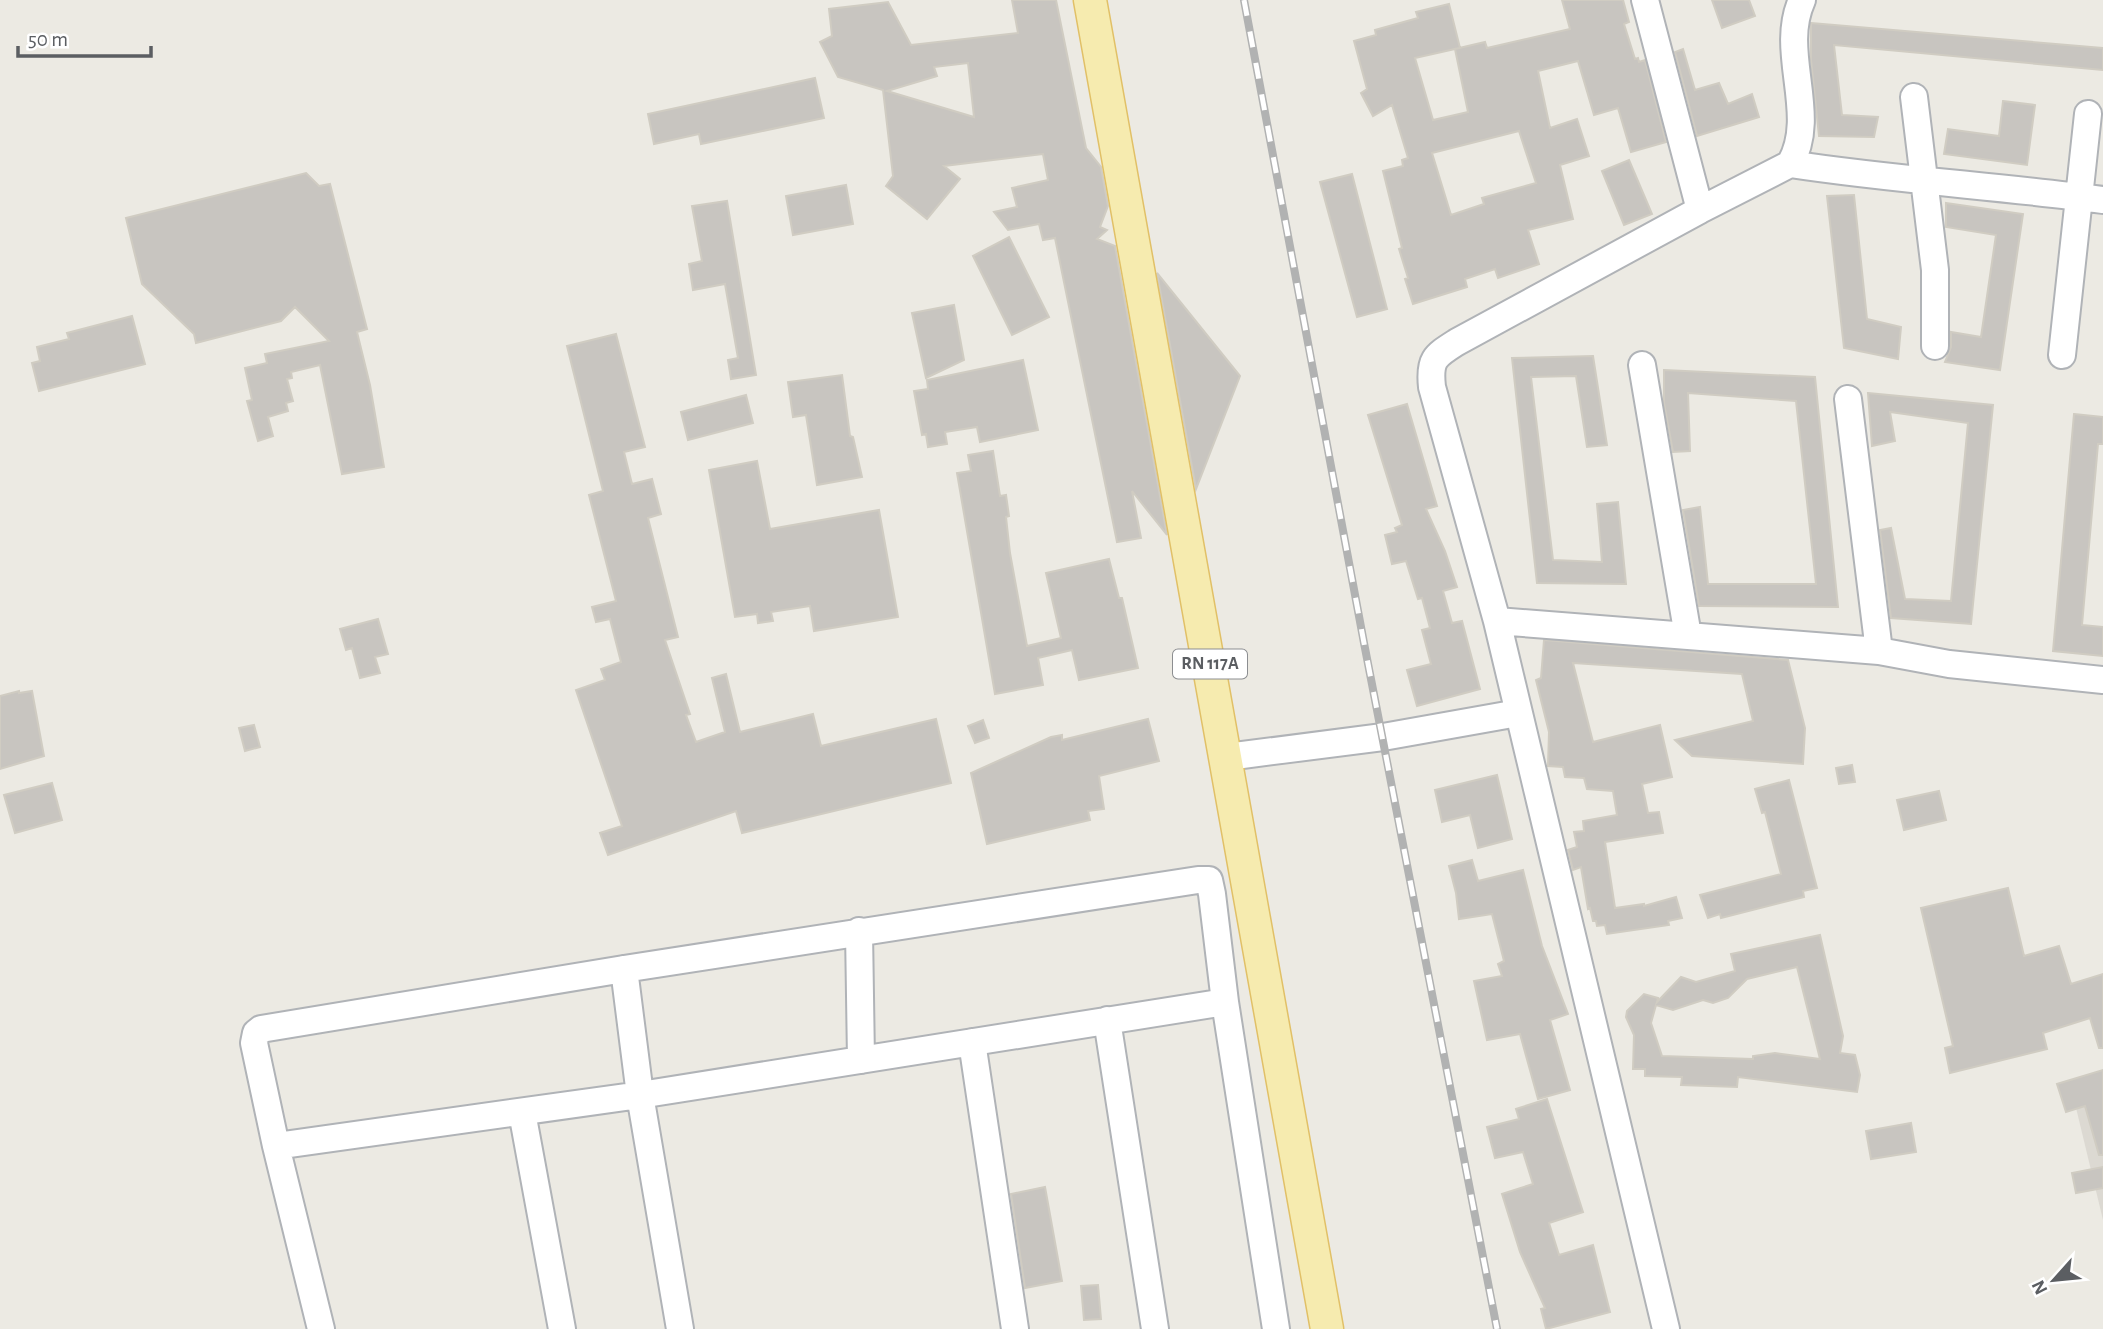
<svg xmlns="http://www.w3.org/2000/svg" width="2103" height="1329" font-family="'Alegreya Sans',sans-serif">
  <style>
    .education { fill: #dcd9d2 }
    .building { fill: #c8c5c0; stroke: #d0ccc2; stroke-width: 2; fill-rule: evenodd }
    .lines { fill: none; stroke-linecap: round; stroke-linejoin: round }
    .minor-casing { stroke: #b0b3b7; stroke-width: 30 }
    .major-casing { stroke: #e1c067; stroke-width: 35 }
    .minor { stroke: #fff; stroke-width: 26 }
    .major { stroke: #f6ebaf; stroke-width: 32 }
    .rail-casing { stroke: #b1b2b2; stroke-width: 8 }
    .rail { stroke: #fff; stroke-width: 5; stroke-dasharray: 16; stroke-linecap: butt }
    .labels { text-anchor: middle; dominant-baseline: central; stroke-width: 5; stroke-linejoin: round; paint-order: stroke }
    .shield { fill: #fff; stroke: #8c8e91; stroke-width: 2 }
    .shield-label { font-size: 18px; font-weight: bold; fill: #5b5e62 }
  </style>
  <rect width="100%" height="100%" fill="#eceae3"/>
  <!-- education -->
  <path class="education" d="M2103,1079V1220L2071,1087Z"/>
  <!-- building -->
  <path class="building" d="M1012,0H1056L1086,148L1101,167L1108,206L1100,227L1107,230L1097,239L1115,246L1167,535L1132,491L1141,538L1117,542L1055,238L1043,240L1039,224L1008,230L994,212L1017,207L1012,188L1048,180L1043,154L944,166L960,179L927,219L886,186L893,176L883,90L838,77L820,42L832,36L829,9L888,2L911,45L1018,33ZM968,63L974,117L887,91L937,76L934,67Z
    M1562,0H1623L1629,22L1624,24L1635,59L1638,58L1639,62L1645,60L1666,142L1631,152L1618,108L1594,115L1578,61L1538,71L1550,128L1577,119L1589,156L1560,165L1573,219L1528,230L1539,264L1498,278L1495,269L1465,279L1467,287L1413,304L1405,279L1408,278L1399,249L1402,248L1383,171L1403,166L1402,160L1408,158L1392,105L1373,116L1361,93L1367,89L1354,41L1376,35L1375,30L1418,18L1416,12L1449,4L1460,48L1455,49L1485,42L1487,48L1570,29ZM1455,49L1468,112L1433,120L1415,58ZM1519,131L1536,183L1482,198L1484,204L1451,215L1432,153Z
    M1712,0H1749L1755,16L1722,28Z
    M1811,23L2103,48V70L1834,45L1842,115L1878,117L1874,137L1819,136L1811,60Z
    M1683,49L1695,90L1719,83L1728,104L1752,94L1759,117L1697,136L1675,52Z
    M815,78L824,118L701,144L699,134L654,144L648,114Z
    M2003,101L2035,105L2027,165L1944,154L1948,129L1999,136Z
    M1629,160L1652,214L1624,225L1602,171Z
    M306,173L319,186L330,184L367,329L357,332L370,385L384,467L342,474L320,365L291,372L292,378L287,379L293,401L286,403L288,411L268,417L273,436L258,441L247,401L252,400L245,368L267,363L265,354L329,341L295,307L281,321L196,343L194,334L142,284L126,218Z
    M1352,174L1387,309L1357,317L1320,182Z
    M846,185L853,224L793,235L786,196Z
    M1854,195L1867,319L1901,327L1898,359L1844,348L1827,196Z
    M727,201L756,375L731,379L728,360L738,358L725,284L693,290L689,264L702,261L692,206Z
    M1946,203L2023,214L2000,370L1945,362L1951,347V332L1981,337L1996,235L1946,227Z
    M1009,237L1049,317L1012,335L973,256Z
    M1157,273L1240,376L1196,489Z
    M954,305L964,360L926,378L912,313Z
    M132,316L145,364L39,391L32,363L40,361L37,347L69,339L67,333Z
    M616,334L645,447L624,452L632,484L652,479L661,514L648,518L678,637L665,640L690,714L686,715L696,742L725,732L712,678L726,674L740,732L813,714L821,746L936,719L951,783L742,833L736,811L608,855L600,833L622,826L576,690L605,680L601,669L621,662L610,619L596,622L592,607L616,601L589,495L603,491L567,346Z
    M1593,356L1607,445L1587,447L1576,376L1531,377L1553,560L1602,562L1597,504L1618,502L1626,584L1537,583L1512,358Z
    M1023,360L1038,430L980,442L977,427L945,432L947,444L928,447L926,434L922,435L914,391L928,389L927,380Z
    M1664,370L1815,377L1838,607L1699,606L1683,510L1700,507L1708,584H1816L1796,401L1688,393L1690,451L1673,452L1664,403Z
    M842,375L850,436L853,437L862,477L817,485L806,415L793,417L788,382Z
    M1868,393L1993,405L1971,624L1891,618L1880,530L1891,528L1905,599L1951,601L1968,423L1890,412L1895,441L1872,446Z
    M746,395L753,423L688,440L681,412Z
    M1407,404L1437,506L1426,509L1445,551L1457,587L1443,591L1452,623L1462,621L1480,689L1417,706L1407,670L1431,664L1422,630L1430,628L1422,598L1418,599L1406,561L1392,564L1385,535L1397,532L1395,528L1402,525L1368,415Z
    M2074,414L2103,417V444H2098L2082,625L2103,627V656L2053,651Z
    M993,451L1000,496L1006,495L1009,516L1006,517L1010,553L1027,646L1061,638L1046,573L1109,559L1119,598H1122L1138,668L1079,680L1072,650L1038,658L1043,685L995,694L957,473L971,471L968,455Z
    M757,461L770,529L879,510L898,617L814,631L810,606L771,612L773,621L758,623L757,614L735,617L709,470Z
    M378,619L388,654L375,657L380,673L360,678L352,648L346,650L340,629Z
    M1544,640L1788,660L1805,728L1803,764L1692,756L1675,740L1753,721L1742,674L1573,663L1593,742L1660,725L1672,777L1642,784L1648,813L1659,812L1663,833L1605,842L1615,908L1644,904V906L1676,897L1682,918L1668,921L1669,925L1607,934L1605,925L1597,926L1596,921H1593L1590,908L1588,909L1581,867L1573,870L1568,850L1577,847L1574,832L1584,831L1583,821L1617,815L1613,791L1587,789L1584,778L1565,777L1563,767L1548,766L1549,732L1536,680L1541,678Z
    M19,691V693L32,691L44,756L0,769V696Z
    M1148,719L1159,761L1099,776L1104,809L1088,811L1090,820L987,844L971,773L1051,737L1062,735V740Z
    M983,720L989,738L975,743L968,726Z
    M254,725L260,747L245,751L239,728Z
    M1852,765L1855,782L1839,784L1836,768Z
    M1497,775L1512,839L1478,848L1470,815L1442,822L1435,790Z
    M1789,780L1817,888L1803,891L1804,897L1721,918L1720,914L1708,918L1700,895L1781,874L1765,812L1762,813L1755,789Z
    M52,783L62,820L15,833L4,795Z
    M1939,791L1946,820L1904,830L1897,800Z
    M1472,860L1478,881L1523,870L1542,946L1568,1014L1550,1020L1570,1090L1538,1099L1520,1034L1487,1040L1474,981L1502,976L1498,964L1504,961L1492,914L1459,919L1456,893L1449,866Z
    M2008,888L2024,956L2059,946L2071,984L2103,974V1048H2099L2090,1018L2043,1033L2047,1049L1950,1073L1945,1048L1953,1046L1921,908Z
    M1820,935L1843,1036L1840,1053L1855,1055L1860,1075L1857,1092L1738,1077L1737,1087L1681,1085L1682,1077L1645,1076V1069H1633L1634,1035L1626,1017L1627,1011L1644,994L1658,998L1657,1002L1681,977L1696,982L1735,971L1731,954ZM1797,967L1820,1059L1775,1053L1753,1056V1059L1662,1056L1651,1023L1656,1005L1673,1010L1703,1000L1713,1003L1728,998L1747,979Z
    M2103,1070V1155H2099L2085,1106L2066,1112L2057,1084Z
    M1547,1099L1583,1212L1549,1223L1559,1255L1593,1245L1610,1312L1546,1329L1541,1309L1545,1308L1520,1252L1502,1194L1533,1184L1523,1152L1495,1158L1487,1127L1519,1119L1516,1109Z
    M1911,1123L1916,1152L1871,1159L1866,1131Z
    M2103,1167V1188L2076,1193L2072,1173Z
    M1045,1187L1062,1281L1025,1288L1011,1194Z
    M1098,1285L1101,1319L1084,1320L1081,1286Z"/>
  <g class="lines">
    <!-- minor casing -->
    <g class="minor-casing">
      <path id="minor" d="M1645,0L1700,210
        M1914,97L1935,270V346
        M1790,164C1894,180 1999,186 2103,200
        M2062,355L2088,114
        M1642,365L1688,636
        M1848,399L1879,651
        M1497,621L1879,651L1949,664L2103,680
        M1227,757L1383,737L1518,713
        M859,931L861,1060
        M624,969L640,1095L680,1329
        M1107,1020L1155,1329
        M972,1042L1015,1329
        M522,1112L562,1329
        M276,1146L640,1095L1225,1002
        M321,1329L276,1146L254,1043L256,1033L261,1029L624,969L1198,880H1209L1212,894L1225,1002L1276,1329
        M1666,1329L1497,621L1432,387C1429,359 1435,356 1457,342L1700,210L1790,164C1819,114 1778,52 1802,0"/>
    </g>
    <!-- major casing -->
    <g class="major-casing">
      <path id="major" d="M1090,0L1327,1329"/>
    </g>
    <!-- minor -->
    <use href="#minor" class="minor"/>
    <!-- major -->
    <use href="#major" class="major"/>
    <!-- rail casing -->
    <g class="rail-casing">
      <path id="rail" d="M1244,0L1364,643L1497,1329"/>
    </g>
    <!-- rail -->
    <use href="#rail" class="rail"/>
  </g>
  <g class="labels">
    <!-- shield labels -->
    <rect class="shield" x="1173" y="649.5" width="74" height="29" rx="5"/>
    <g class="shield-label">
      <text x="1210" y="664">RN 117A</text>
    </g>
  </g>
  <!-- north arrow -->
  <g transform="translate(2054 1280) rotate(243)" stroke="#ffffff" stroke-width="5" paint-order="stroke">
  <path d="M0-5L12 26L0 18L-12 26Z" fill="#5b5e62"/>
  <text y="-10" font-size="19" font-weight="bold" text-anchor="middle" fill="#5b5e62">N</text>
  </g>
  <!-- scale -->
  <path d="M18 46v10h133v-10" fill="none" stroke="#5b5e62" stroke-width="3.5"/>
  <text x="28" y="46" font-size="21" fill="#5b5e62" stroke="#ffffff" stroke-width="5" paint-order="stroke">50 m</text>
</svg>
